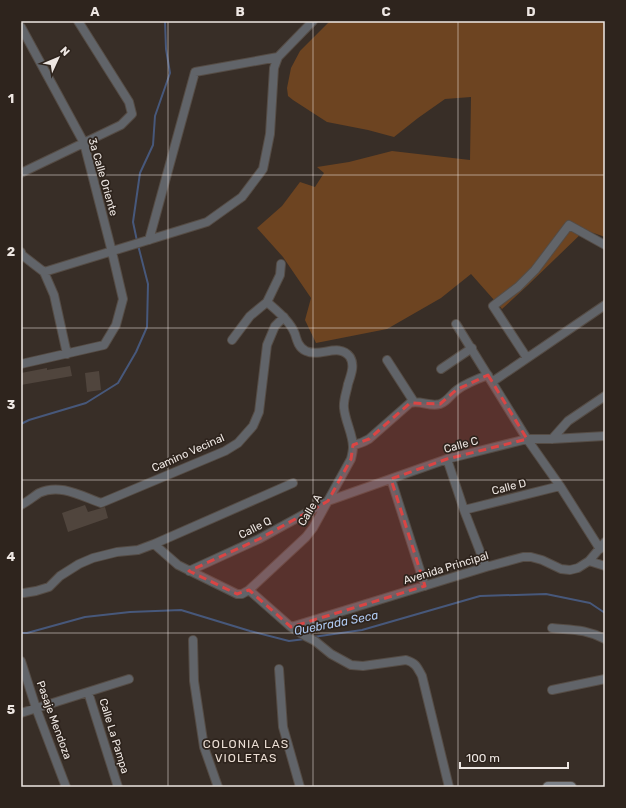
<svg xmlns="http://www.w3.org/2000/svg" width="626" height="808" font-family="Rubik,sans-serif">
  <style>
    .green { fill: #6d4421 }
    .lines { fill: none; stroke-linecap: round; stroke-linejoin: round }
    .stream { stroke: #47587b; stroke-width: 2 }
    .building { fill: #50453d }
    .street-casing { stroke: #554c45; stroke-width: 10 }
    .secondary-casing { stroke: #554c45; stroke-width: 12 }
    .street { stroke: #616469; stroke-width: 8 }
    .secondary { stroke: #7c8188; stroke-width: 10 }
    .marked { fill: #da4544; fill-opacity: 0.2; stroke: #da4544; stroke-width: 3; stroke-dasharray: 8 5; stroke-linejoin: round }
    .grid { fill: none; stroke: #eee7e3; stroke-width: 1; stroke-opacity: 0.55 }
    .labels { text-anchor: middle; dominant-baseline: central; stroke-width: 3.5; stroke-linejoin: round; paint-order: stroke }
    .street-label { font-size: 11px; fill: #eee7e3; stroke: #2e241d }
    .water-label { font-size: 12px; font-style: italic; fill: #adc7ee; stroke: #2e241d }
    .neighbourhood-label { font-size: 12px; letter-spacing: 1px; fill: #ebded4; stroke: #2e241d }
    .neatline { fill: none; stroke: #eee7e3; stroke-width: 1.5 }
    .grid-label { font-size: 13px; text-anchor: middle; font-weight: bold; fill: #eee7e3 }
  </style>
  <rect width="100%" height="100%" fill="#382e27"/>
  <!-- green -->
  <path class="green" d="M330,21H605V237L585,230L527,286L502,309L471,274L441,298L387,329L316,343L305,320L311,298L283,257L257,228L282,206L300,182L315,187L324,173L317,167L349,162L392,151L470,160L471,97L445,99L418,118L394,137L368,130L327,122L293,100L288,96L287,88L291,68L300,51Z"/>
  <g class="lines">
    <!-- stream -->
    <path class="stream" d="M137,241L133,222L140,173L153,145L155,116L170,73L166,49L165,21
      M21,424L29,420L86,403L118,383L136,352L147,327L148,284L138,245
      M21,633H27L85,617L130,612L181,610L250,631L289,641L305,639
      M313,637L362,630L480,596L546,594L590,603L605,613"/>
  </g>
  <!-- building -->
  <path class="building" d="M70,366L72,376L21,385V373L47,368V370Z
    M99,371L101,390L87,392L85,373Z
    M85,505L88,512L105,507L108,518L68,532L62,513Z"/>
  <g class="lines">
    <!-- street casing -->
    <g class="street-casing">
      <path id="street" d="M21,27L84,143L112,252L123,299L116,325L104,345L21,364
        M21,173L121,125L132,114L129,102L78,21
        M149,240L195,72L278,57
        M21,252L22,255L44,272L54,295L67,354
        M44,272L207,222L242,197L263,169L270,134L274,68L278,57L313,21
        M456,324L527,439L560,486L600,549
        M232,340L250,316L267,302L280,275L281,264
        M527,358L493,306L518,287L535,270L569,225L605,245
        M387,360L414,402
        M441,369L472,348
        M492,382L605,305
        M552,439L568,421L605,396
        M353,445C360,444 364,442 369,439L410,403C420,400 430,407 440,404C448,401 451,394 457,390C466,383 477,379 488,375
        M447,459L464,510L486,567
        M391,479L425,586
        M21,505C27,502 33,497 39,493C60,483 81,496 101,503L225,451L238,443L253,426L259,412L267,345L275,326L284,317
        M464,510L560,486
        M154,544L293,483
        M589,561L605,566
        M189,571L259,539L328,501L447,459L527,439H552L605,436
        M249,590L291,627L307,637L315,641L331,654L351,665L363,666L406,660C416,663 417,667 422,676L449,787
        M21,593H24L36,591L49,587L60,576L79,564L93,558L117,552L138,550L154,544L178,565L237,594H242L249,590L306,537L313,528L351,459C352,455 353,451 353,447C353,434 345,421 344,408C343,400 347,391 348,384C351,375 355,365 350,357C339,342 320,358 306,351C299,348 297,341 295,334C290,321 277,311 267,302
        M291,627L486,567L523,557H531L542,560L561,569L570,570L578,568L589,561L605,542
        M552,628C573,630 586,629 605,639
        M193,640L194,681L204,747L218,787
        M21,661L36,708L66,787
        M279,669L283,727L300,787
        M552,690L605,679
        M88,692L118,787
        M21,713L129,679"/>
    </g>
    <!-- secondary casing -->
    <g class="secondary-casing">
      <path id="secondary" d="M548,787H571"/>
    </g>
    <!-- street -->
    <use href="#street" class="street"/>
    <!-- secondary -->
    <use href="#secondary" class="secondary"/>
  </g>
  <!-- marked area -->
  <path class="marked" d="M488,375L527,439L447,459L391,479L425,586L291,627L249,590L237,594L189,571L259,539L328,501L351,459L353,445L369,439L410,403L440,404L456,390Z"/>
  <!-- grid -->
  <path class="grid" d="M168,21V787M313,21V787M458,21V787M21,175H605M21,328H605M21,480H605M21,633H605"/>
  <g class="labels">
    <!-- street labels -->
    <g class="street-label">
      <text transform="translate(103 177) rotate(74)">3a Calle Oriente</text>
      <text transform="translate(461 445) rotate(-15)">Calle C</text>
      <text transform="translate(188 453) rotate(-24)">Camino Vecinal</text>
      <text transform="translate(509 487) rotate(-14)">Calle D</text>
      <text transform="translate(310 510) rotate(-59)">Calle A</text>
      <text transform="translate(255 528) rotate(-27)">Calle Q</text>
      <text transform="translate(446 568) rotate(-17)">Avenida Principal</text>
      <text transform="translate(54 720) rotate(70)">Pasaje Mendoza</text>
      <text transform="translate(114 736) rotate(73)">Calle La Pampa</text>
    </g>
    <!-- water labels -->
    <g class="water-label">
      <text transform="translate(336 623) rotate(-11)">Quebrada Seca</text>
    </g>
    <!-- neighbourhood labels -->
    <g class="neighbourhood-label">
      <text x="246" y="744">COLONIA LAS<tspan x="246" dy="14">VIOLETAS</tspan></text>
    </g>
  </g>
  <!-- border -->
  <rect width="626" height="808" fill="none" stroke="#2e241d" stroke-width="44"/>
  <!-- north arrow -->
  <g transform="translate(58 58) rotate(46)" stroke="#2e241d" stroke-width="3" paint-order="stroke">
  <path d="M0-3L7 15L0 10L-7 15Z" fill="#eee7e3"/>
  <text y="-6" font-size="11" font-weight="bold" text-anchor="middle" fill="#eee7e3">N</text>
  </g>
  <!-- scale -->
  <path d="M460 762v6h108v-6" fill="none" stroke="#eee7e3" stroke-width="2"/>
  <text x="466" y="762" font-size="12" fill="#eee7e3" stroke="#2e241d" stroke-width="3" paint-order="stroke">100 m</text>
  <rect x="22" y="22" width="582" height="764" class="neatline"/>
  <g class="grid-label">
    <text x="95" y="16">A</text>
    <text x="240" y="16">B</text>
    <text x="386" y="16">C</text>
    <text x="531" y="16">D</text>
    <text x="11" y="103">1</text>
    <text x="11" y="256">2</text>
    <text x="11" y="409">3</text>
    <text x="11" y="561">4</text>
    <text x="11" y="714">5</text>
  </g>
</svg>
